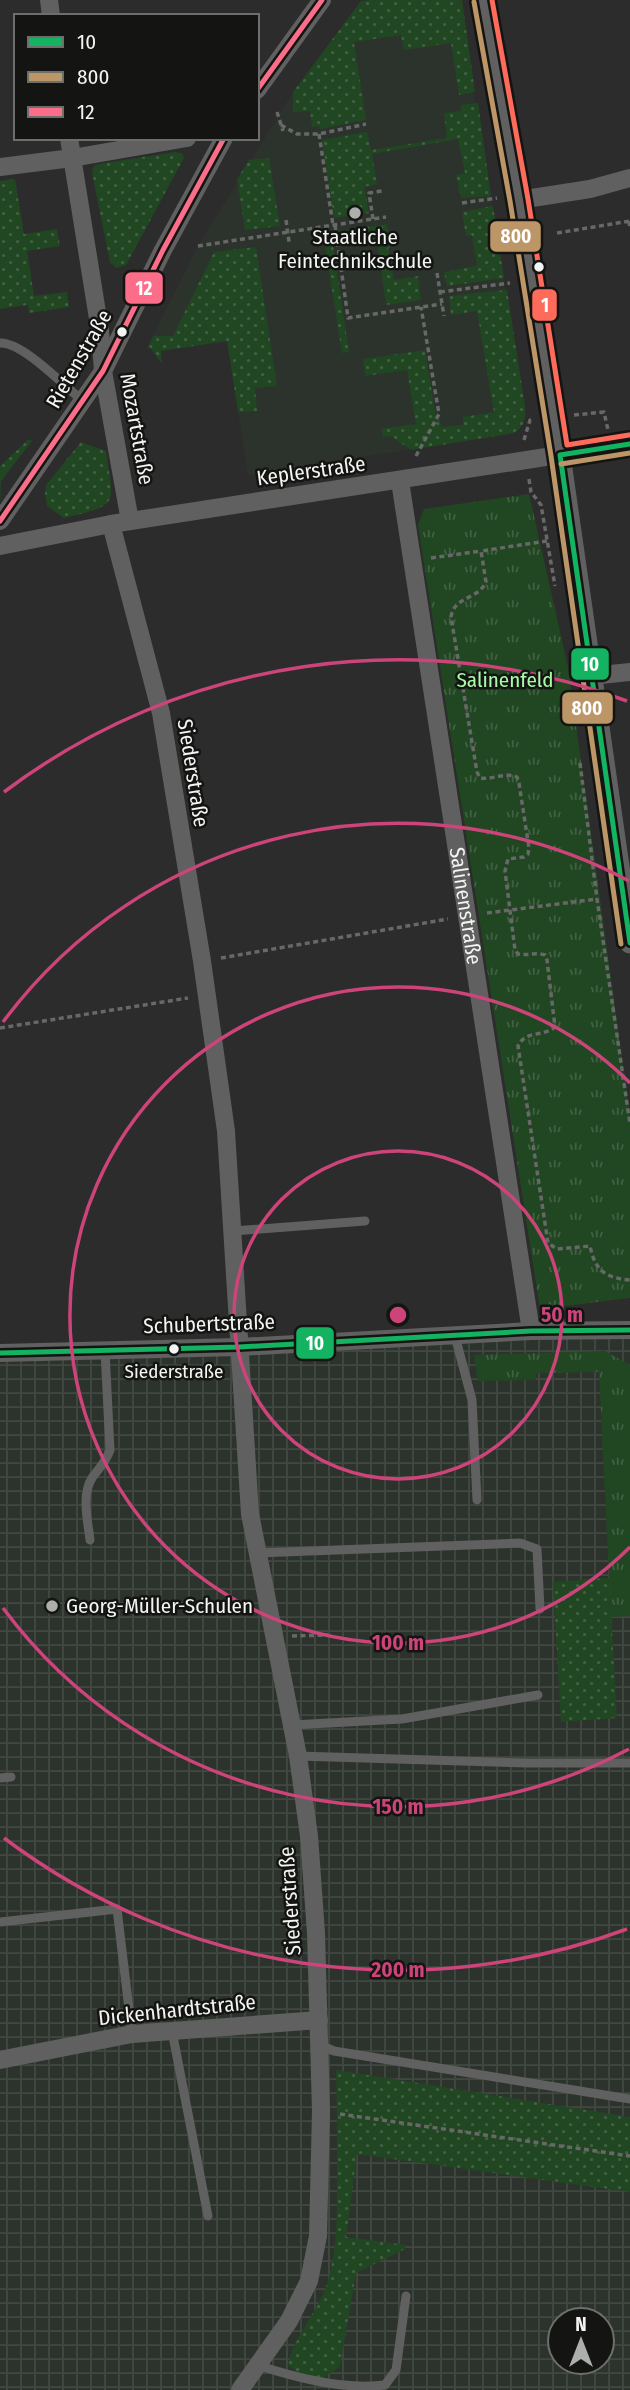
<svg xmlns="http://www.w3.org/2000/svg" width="630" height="2390" font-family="'Fira Sans Condensed',sans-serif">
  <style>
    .built { fill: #2c332c }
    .industrial { fill: url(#industrial-grid); fill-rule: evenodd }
    .grass { fill: url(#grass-dots) }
    .park { fill: url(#park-tufts) }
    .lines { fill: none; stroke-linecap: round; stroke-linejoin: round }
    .path { stroke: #676867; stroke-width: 3.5; stroke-dasharray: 5 3.5; stroke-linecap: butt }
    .service { stroke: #5f605f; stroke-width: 9 }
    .minor { stroke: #5f605f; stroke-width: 18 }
    .tertiary { stroke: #5f605f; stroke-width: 21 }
    .bus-1-casing { stroke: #141513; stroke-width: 10 }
    .bus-2-casing { stroke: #141513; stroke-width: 10 }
    .bus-3-casing { stroke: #141513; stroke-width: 10 }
    .bus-4-casing { stroke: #141513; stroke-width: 10 }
    .bus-1 { stroke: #13b361; stroke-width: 5 }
    .bus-2 { stroke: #bc9667; stroke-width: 5 }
    .bus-3 { stroke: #fb6d88; stroke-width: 5 }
    .bus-4 { stroke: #ff6b5b; stroke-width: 5 }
    .ring { fill: none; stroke: #cc4479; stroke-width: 3.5 }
    .poi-dot { fill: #adafad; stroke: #141513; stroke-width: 2.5 }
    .bus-dot { fill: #f3f5f3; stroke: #141513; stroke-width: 2.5 }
    .labels { text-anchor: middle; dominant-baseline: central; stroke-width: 5; stroke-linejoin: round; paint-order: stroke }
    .bus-label { font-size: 19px; fill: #f3f5f3; stroke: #141513 }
    .poi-label { font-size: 21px; fill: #f3f5f3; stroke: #141513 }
    .street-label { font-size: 21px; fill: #f3f5f3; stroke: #141513 }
    .park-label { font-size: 21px; fill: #a7fda7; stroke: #141513 }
    .centre { fill: #cc4479; stroke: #141513; stroke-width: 3.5 }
    .ring-label { font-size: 21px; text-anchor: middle; font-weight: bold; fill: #cc4479; stroke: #141513; stroke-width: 5; stroke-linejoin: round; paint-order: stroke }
    .line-badge { stroke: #141513; stroke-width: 2.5 }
    .badge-label { font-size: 19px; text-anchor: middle; font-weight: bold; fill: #fff }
  </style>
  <defs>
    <pattern id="industrial-grid" width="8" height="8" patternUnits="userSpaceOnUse" patternTransform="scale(1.75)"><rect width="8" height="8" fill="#2c332c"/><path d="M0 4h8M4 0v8" fill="none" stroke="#414741"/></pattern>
    <pattern id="grass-dots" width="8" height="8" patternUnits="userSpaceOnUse" patternTransform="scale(1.75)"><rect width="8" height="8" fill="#214622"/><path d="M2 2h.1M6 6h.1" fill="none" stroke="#426143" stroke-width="1.8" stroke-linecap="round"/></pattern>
    <pattern id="park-tufts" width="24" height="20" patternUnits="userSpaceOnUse" patternTransform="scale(1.75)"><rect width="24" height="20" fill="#214622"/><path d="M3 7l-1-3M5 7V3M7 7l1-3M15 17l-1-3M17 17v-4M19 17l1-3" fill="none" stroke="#426143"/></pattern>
  </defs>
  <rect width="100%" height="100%" fill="#2b2c2b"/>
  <!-- built -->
  <path class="built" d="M373,0H458L525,406L524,424L514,433L248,475L227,341L160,351L146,349L198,246L293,92L361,1Z"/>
  <!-- industrial -->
  <path class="industrial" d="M630,1328V2390H0V1352ZM560,2320H602V2362H560Z"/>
  <!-- grass -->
  <path class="grass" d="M370,0H462L475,92L459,95L451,43L404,50L401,35L354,42L366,120L320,129L319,126L312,127L310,111L293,112V92L361,1Z
    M478,103L491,196L461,198L456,175L465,173L458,139L372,154L377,184L364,187L369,213L334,218L322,140L367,132L371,150L447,138L444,113L461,111V105Z
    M175,152L182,153L184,158L126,265L116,268L110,262L92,173L93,167L98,164Z
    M269,158L280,226L245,230L237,179L249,160Z
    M15,179L24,234L57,229L60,246L27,251L34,296L67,292L69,307L29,313L28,305L0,309V181Z
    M493,206L504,278L447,286L444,272L477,266L472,235L466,236L462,212Z
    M387,224L391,247L388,248L394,280L418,276L421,300L386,305L377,239L340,244L338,231Z
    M331,232L349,352L342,353L323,233Z
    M256,247L277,386L255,388L257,411L238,412L227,341L161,351L162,364L149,346L153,336H173L214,252Z
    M507,290L525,406C526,418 525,426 514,433L411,450L391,436L383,437L381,429L416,424L407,370L365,376L363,359L425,350L436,418L440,419L441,427L463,425V417L494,412L477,311L451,315L449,296Z
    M29,439L32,441L1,481L0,507V466Z
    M81,442L106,451C113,505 122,504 64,518L47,506L45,492L46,485Z
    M609,1578L617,1718L561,1722L553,1582Z
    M336,2070L630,2117V2192L357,2154L346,2237L406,2245L405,2249L356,2273L340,2367L321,2379L299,2374L288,2365C293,2338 317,2313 327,2284C338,2248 337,2209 337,2172C337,2138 337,2104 336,2070Z"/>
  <!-- park -->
  <path class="park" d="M529,494L568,667L630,1116V1298L540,1309L418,525L424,509Z
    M605,1351L630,1365V1616L611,1617L599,1372L536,1373V1380L478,1381L474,1355Z"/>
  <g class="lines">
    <!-- path -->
    <path class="path" d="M277,112L283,131
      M281,125L297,134H319L366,124
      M319,134L333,225
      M462,203L497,198
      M373,219L369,193L382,191
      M286,220L289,242
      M629,221L630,229
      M335,225L348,318L442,304
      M557,233L630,221
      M198,246L386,217
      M437,273L444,316
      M440,292L510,283
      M574,415L604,412L608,430
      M524,440L530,420L532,419
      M416,456L439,414L421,307
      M529,479L531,492L541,505L555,586
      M547,541L481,551L486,582C478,600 454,596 451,617L477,772L480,778C492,780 505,772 517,777L519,783L529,848L528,854L524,857L508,859L505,871L515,950L518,954C527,956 536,952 545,955L547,960L555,1027C544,1037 525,1030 518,1046L548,1243L557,1249L590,1246C595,1271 606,1278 630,1280
      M431,558L481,551
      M580,763L597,899L630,1124
      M487,913L597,899
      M221,958L448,919
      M0,1028L188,998
      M292,1636L328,1635
      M340,2114L630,2156"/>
    <!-- service -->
    <path class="service" d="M0,343C23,342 64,386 83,401
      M233,1231L365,1221
      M455,1336L472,1400L477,1500
      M90,1540C88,1522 81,1495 92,1478C99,1468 106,1462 110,1450L105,1351
      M257,1553L520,1543L537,1549L540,1609
      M292,1725L402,1719L538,1695
      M298,1756L528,1763H630
      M0,1778L11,1777
      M0,1922L117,1909L132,2034
      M172,2031L208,2216
      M320,2045L334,2051L630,2099
      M257,2365C297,2378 343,2390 385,2385L396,2370L406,2296"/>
    <!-- minor -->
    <g class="minor">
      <path d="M49,0L51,16"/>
      <path d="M257,90L322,0"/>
      <path d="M69,138L100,331L103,371L130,521"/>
      <path d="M0,167L72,158L187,138"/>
      <path d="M519,200L590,189L630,178"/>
      <path id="s1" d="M400,481L531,1331"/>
      <path d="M0,521L103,371L163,250L224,138"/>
      <path d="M111,524L161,713L202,961L226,1131L250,1514L298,1756L309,1836L316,1933L321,2111L318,2236L309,2281L289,2321L240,2390"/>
      <path d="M0,546L111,524L630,444"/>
      <path d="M591,676L630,672"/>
      <path d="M0,1353L239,1347L531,1331L630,1330"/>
      <path d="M0,2060L132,2034L319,2020"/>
    </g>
    <!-- tertiary -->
    <path class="tertiary" d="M483,0L519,200L560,455L630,943"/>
    <!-- bus-1 casing -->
    <g class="bus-1-casing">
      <path id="bus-1" d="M630,444L560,455L630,943
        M0,1353L239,1347L531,1331L630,1330"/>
    </g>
    <!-- bus-2 casing -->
    <g class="bus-2-casing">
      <path id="bus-2" d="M474,2L510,201L551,456L621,944
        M561,464L630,453"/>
    </g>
    <!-- bus-3 casing -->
    <g class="bus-3-casing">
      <path id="bus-3" d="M257,90L322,0
        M0,521L103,371L163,250L224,138"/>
    </g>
    <!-- bus-4 casing -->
    <g class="bus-4-casing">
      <path id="bus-4" d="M492,0L528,199L567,445L629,435"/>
    </g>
    <!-- bus-1 -->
    <use href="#bus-1" class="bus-1"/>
    <!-- bus-2 -->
    <use href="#bus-2" class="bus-2"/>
    <!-- bus-3 -->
    <use href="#bus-3" class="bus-3"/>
    <!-- bus-4 -->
    <use href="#bus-4" class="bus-4"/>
  </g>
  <!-- distance rings -->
  <g class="ring">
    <circle cx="398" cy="1315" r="164"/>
    <path d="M630 1547A328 328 0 1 1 630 1083"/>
    <path d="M629 1749A492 492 0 0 1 3 1608M3 1022A492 492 0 0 1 629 881"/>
    <path d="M627 1929A655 655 0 0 1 4 1838M4 792A655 655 0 0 1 627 701"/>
  </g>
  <!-- markers -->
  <g class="poi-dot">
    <circle cx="355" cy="213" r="7"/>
    <circle cx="52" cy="1606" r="7"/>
  </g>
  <g class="bus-dot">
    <circle cx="539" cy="267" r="6"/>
    <circle cx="122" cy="332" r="6"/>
    <circle cx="174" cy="1349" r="6"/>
  </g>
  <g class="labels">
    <!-- bus labels -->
    <g class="bus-label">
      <text x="174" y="1371">Siederstraße</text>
    </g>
    <!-- poi labels -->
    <g class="poi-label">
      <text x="355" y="237">Staatliche<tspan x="355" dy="24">Feintechnikschule</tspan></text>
      <text x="66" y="1606" text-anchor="start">Georg-Müller-Schulen</text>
    </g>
    <!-- street labels -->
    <g class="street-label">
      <text transform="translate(79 359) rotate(-60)">Rietenstraße</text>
      <text transform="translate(137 429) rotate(80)">Mozartstraße</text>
      <text transform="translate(311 471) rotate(-8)">Keplerstraße</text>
      <text transform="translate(193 773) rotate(81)">Siederstraße</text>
      <text stroke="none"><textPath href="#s1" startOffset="430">Salinenstraße</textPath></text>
      <text transform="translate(209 1324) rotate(-2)">Schubertstraße</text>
      <text transform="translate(290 1901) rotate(-94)">Siederstraße</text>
      <text transform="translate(177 2010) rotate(-6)">Dickenhardtstraße</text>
    </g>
    <!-- park labels -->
    <g class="park-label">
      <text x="505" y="680">Salinenfeld</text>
    </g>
  </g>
  <circle cx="398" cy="1315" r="10" class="centre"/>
  <g class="ring-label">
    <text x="562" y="1322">50 m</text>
    <text x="398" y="1650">100 m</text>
    <text x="398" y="1814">150 m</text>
    <text x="398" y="1977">200 m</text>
  </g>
  <g class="line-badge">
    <rect x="489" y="220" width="53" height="33" rx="7" fill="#bc9667"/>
    <rect x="124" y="271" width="40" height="34" rx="7" fill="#fb6d88"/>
    <rect x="531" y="288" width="27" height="34" rx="7" fill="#ff6b5b"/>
    <rect x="570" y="647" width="40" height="34" rx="7" fill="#13b361"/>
    <rect x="561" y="691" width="53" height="34" rx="7" fill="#bc9667"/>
    <rect x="295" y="1326" width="40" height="34" rx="7" fill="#13b361"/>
  </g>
  <g class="badge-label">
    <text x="516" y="243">800</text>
    <text x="144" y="295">12</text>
    <text x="545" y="312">1</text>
    <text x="590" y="671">10</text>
    <text x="587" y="715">800</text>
    <text x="315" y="1350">10</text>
  </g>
  <!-- legend -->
  <rect x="14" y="14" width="245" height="126" fill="#141513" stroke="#6d6f6d" stroke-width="2"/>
  <rect x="28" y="37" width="35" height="10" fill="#13b361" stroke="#6d6f6d" stroke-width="2"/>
  <text x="77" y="49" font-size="21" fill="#f3f5f3">10</text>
  <rect x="28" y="72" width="35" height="10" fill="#bc9667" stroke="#6d6f6d" stroke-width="2"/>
  <text x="77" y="84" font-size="21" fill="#f3f5f3">800</text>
  <rect x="28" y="107" width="35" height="10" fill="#fb6d88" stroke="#6d6f6d" stroke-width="2"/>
  <text x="77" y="119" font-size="21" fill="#f3f5f3">12</text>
  <!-- north arrow -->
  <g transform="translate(581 2341)"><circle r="33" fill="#141513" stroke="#6d6f6d" stroke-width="2"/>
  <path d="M0-5L12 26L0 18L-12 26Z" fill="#adafad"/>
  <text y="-10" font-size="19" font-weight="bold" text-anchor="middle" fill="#f3f5f3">N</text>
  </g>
</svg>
